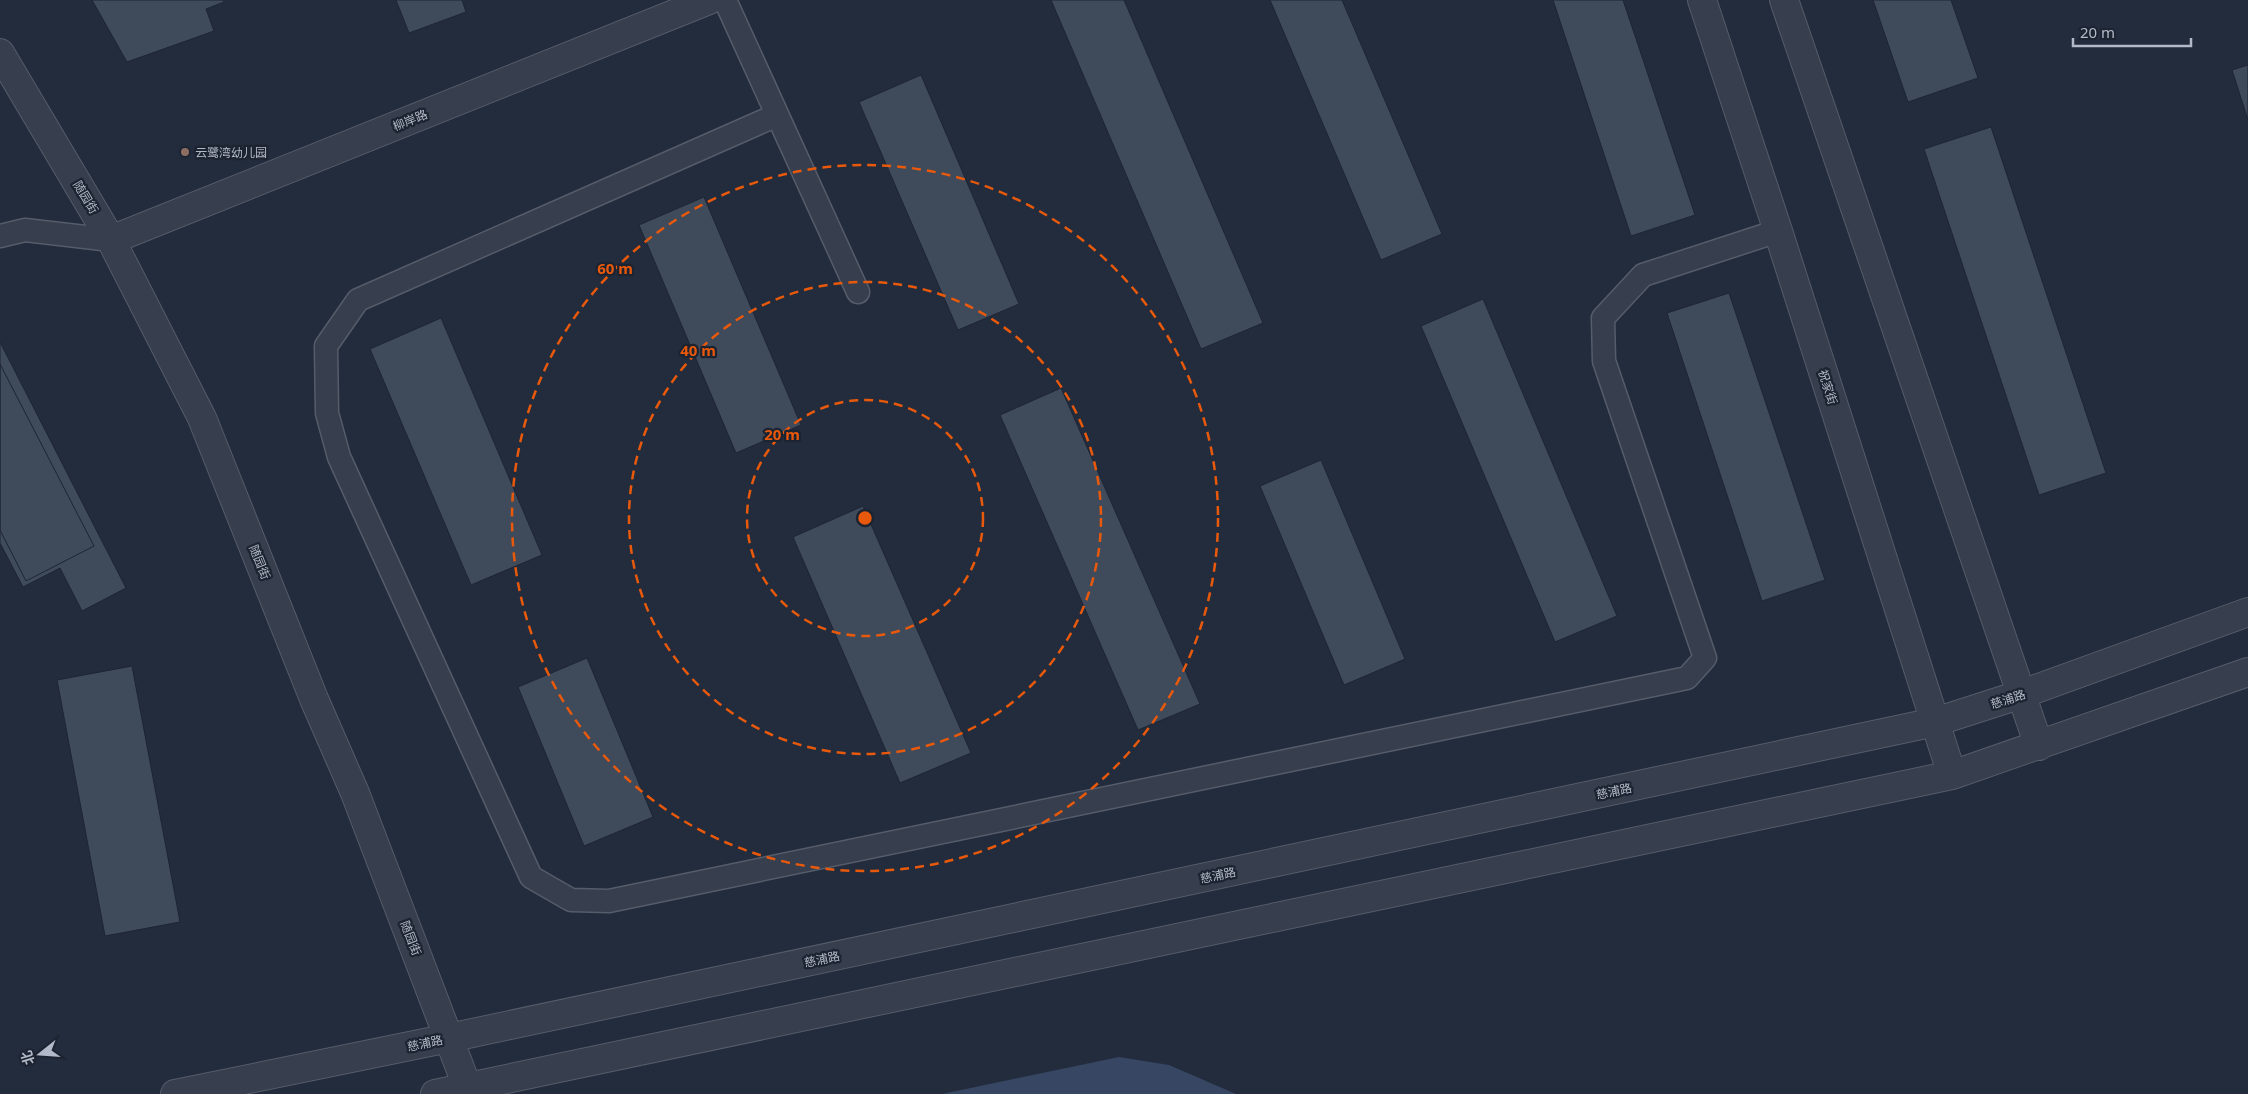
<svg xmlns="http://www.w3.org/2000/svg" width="2248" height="1094" font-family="'Noto Sans','Noto Sans SC',sans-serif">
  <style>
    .water { fill: #364663 }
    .building { fill: #3f4a5b; stroke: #1e2533 }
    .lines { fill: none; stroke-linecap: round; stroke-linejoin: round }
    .service-casing { stroke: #555c6a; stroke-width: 25 }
    .minor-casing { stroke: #555c6a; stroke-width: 30 }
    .tertiary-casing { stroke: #555c6a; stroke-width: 30 }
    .service { stroke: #373e4d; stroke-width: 22 }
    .minor { stroke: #373e4d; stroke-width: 28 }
    .tertiary { stroke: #373e4d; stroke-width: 28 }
    .ring { fill: none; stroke: #e8590c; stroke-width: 2.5; stroke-dasharray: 9 6 }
    .education-dot { fill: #8d6e63; stroke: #1c2331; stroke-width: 2 }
    .labels { text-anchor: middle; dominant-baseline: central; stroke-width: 4.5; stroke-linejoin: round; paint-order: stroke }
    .street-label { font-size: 12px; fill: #b2b9c8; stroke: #1c2331 }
    .poi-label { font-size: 12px; fill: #b2b9c8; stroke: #1c2331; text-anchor: start }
    .centre { fill: #e8590c; stroke: #1c2331; stroke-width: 2.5 }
    .ring-label { font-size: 15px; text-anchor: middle; font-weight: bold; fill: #e8590c; stroke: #1c2331; stroke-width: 4.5; stroke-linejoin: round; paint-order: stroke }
  </style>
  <rect width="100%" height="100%" fill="#232c3c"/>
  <!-- water -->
  <path class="water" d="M1119,1057L1169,1065L1236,1094H942Z"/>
  <!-- building -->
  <path class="building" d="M92,0H223L224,2L206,9L214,31L127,62Z
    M396,0H462L466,12L409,33Z
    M1051,0H1124L1263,323L1201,349Z
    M1270,0H1342L1442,234L1381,260Z
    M1553,0H1623L1695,215L1631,236Z
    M1873,0H1951L1978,78L1908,102Z
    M2248,65V120L2232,70Z
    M921,75L1019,304L958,330L859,102Z
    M1991,127L2106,473L2039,495L1924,149Z
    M704,197L801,425L736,453L639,225Z
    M1729,293L1825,580L1762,601L1667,313Z
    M1483,299L1617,616L1555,642L1421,326Z
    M441,318L542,555L471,585L370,349Z
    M0,342L126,588L82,611L60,568L23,587L0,543Z
    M0,364L94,546L26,581L0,530Z
    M1061,388L1200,704L1138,730L1000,415Z
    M1321,460L1405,659L1344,685L1260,486Z
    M863,506L971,753L900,783L793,537Z
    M587,658L653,817L584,846L518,687Z
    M132,666L180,922L105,936L57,680Z"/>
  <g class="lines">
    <!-- service casing -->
    <g class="service-casing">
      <path id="service" d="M725,0L858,292
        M777,115L358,300L326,346L327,413L339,457L531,877L571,900L609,901L1687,678L1705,658L1604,361L1603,318L1643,275L1778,231
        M0,236L25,230L111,240"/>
    </g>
    <!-- minor casing -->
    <g class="minor-casing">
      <path id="minor" d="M111,240L709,0"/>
    </g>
    <!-- tertiary casing -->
    <g class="tertiary-casing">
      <path id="tertiary" d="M1702,0L1778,231L1952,775
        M1784,0L2039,746
        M0,53L111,240L202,418L314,699L355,793L470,1094
        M175,1094L449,1038L1935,722L2022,694L2248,612
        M435,1094L1952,775L2248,672"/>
    </g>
    <!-- service -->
    <use href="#service" class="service"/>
    <!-- minor -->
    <use href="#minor" class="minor"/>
    <!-- tertiary -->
    <use href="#tertiary" class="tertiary"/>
  </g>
  <!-- distance rings -->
  <g class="ring">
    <circle cx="865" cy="518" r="118"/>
    <circle cx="865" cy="518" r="236"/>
    <circle cx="865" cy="518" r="353"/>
  </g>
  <!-- markers -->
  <circle class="education-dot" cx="185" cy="152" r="5"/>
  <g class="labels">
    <!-- street labels -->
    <g class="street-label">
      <text transform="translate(410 120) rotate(-22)">柳岸路</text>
      <text transform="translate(86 197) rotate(59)">随园街</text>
      <text transform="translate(1828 387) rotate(72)">祝家街</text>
      <text transform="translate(260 562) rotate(68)">随园街</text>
      <text transform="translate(2008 699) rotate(-18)">慈浦路</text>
      <text transform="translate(1614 791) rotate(-12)">慈浦路</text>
      <text transform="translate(1218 875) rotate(-12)">慈浦路</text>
      <text transform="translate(411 938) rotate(69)">随园街</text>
      <text transform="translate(822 959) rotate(-12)">慈浦路</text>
      <text transform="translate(425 1043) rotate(-12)">慈浦路</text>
    </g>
    <!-- poi labels -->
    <g class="poi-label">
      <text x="195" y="152">云鹭湾幼儿园</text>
    </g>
  </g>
  <circle cx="865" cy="518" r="8" class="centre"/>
  <g class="ring-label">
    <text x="615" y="274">60 m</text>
    <text x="698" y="356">40 m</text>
    <text x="782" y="440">20 m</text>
  </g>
  <!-- north arrow -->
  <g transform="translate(40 1054) rotate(253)" stroke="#1c2331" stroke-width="4" paint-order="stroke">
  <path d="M0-4L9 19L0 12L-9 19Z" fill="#b2b9c8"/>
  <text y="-8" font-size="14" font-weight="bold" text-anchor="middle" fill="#b2b9c8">北</text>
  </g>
  <!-- scale -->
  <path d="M2073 38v8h118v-8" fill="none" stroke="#b2b9c8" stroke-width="2.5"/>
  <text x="2080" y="38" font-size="15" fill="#b2b9c8" stroke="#1c2331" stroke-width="4" paint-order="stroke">20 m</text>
</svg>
